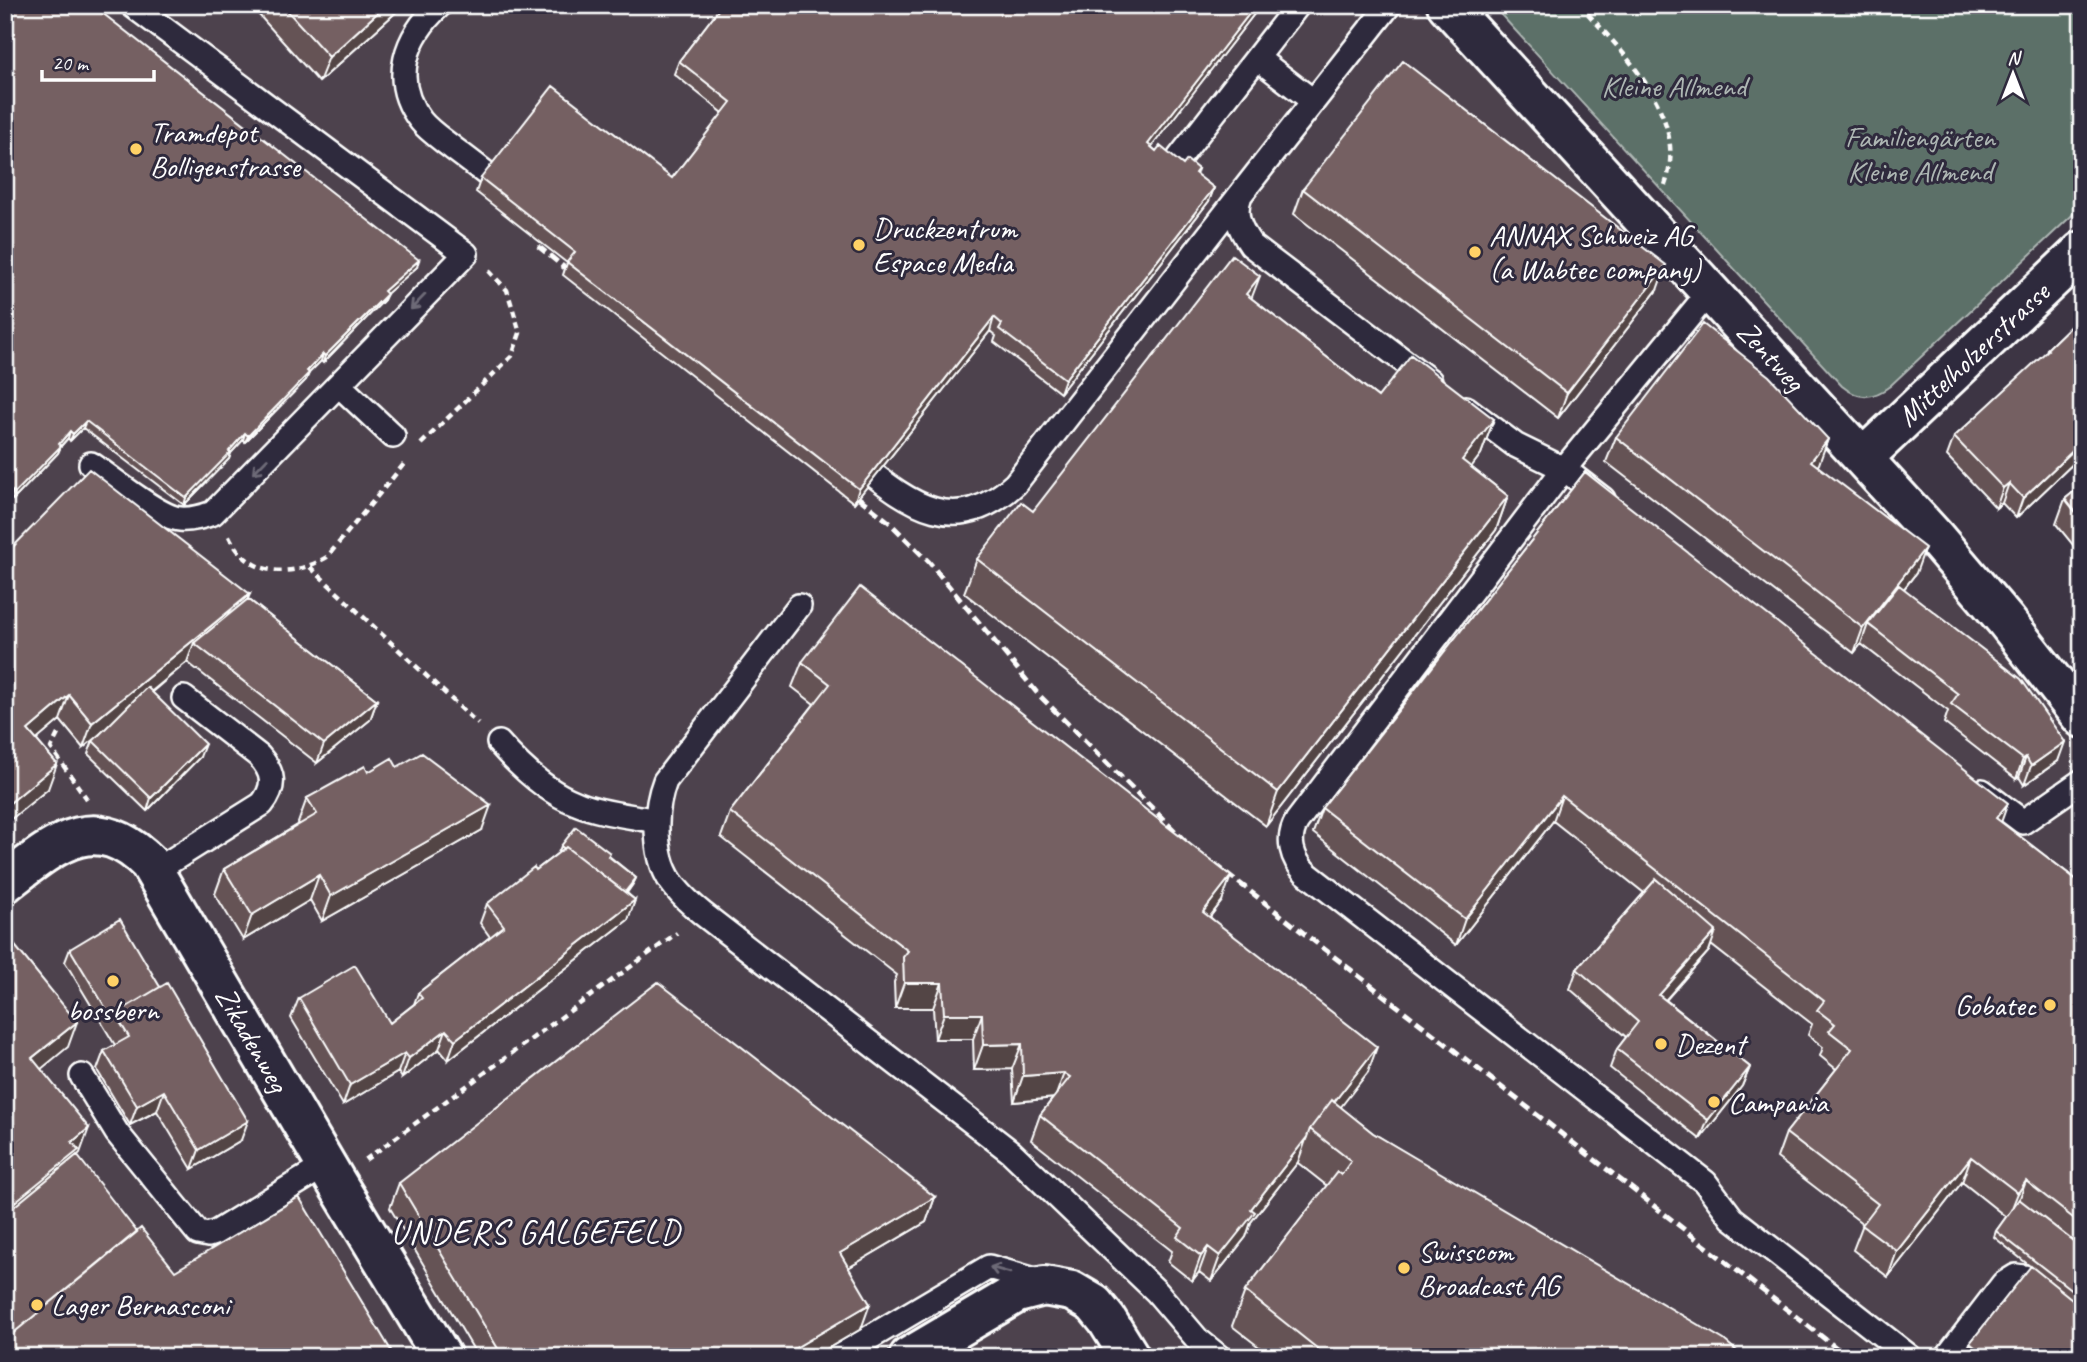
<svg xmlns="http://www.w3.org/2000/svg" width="2087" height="1362" font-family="Caveat,sans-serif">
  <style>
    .built { fill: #4e424d }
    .green { fill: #5c6f68; stroke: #aeb7b4; stroke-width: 2 }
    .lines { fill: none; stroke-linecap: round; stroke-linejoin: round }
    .lane-casing { stroke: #fff; stroke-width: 28 }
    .street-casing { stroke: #fff; stroke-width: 44 }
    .path { stroke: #fff; stroke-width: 4.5; stroke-dasharray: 7 5; stroke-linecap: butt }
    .lane { stroke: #2f2a3d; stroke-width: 23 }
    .street { stroke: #2f2a3d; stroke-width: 38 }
    .rail { stroke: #fff; stroke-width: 5; stroke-dasharray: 10 5; stroke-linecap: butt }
    .wall { fill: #655354; stroke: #fff; stroke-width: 2 }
    .shaded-wall { fill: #524445; stroke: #fff; stroke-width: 2 }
    .building { fill: #756162; stroke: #fff; stroke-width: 2 }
    .oneway { stroke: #6d6a77 }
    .poi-dot { fill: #ffd166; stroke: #2f2a3d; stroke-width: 2.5 }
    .labels { text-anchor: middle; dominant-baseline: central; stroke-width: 6; stroke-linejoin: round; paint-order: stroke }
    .park-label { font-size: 30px; fill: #aeb7b4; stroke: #2f2a3d }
    .poi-label { font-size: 30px; fill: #fff; stroke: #2f2a3d; text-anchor: start }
    .street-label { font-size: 30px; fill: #fff; stroke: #2f2a3d }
    .quarter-label { font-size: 33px; letter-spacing: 2px; fill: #fff; stroke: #2f2a3d }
  </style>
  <rect width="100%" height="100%" fill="#3d3544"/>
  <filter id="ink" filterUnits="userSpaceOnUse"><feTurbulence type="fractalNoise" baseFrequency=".0143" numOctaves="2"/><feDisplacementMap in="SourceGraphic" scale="14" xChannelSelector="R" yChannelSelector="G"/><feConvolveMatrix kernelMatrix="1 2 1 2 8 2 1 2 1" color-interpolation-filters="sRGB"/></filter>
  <g filter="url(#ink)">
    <!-- built -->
    <path class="built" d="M75,5H1415L1636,218L1959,592L2082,751V1357H5V78Z"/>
    <!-- green -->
    <path class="green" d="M1492,5H2082V206L1890,386C1873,399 1859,400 1842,386Z"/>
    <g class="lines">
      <!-- lane casing -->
      <g class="lane-casing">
        <path id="lane" d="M440,5C406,36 389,80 421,121C430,132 443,140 454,149C473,163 492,178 510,192
          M1389,5L1240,195C1233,214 1239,228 1251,245L1430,381
          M1257,58L1313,101
          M1179,158L1298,5
          M1710,291L1564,469L1297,821C1286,839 1292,859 1306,873L1705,1182L1732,1218L1910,1357
          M339,385L393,436
          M1466,408L1515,445L1564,469L1603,499
          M852,458C906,500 952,542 1015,484L1240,195
          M91,464C112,478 158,517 180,519C192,520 202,517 213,513L466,254L132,5
          M799,606L665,781C653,812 653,861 675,887C683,897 693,906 703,914L1011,1152L1157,1292L1197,1339L1219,1357
          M499,743C520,767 547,792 576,803C599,813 632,816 656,821
          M1982,791L2023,822L2082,781
          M155,871L262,804C276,786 274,773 259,756L184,698
          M82,1076L117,1133L198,1233L208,1235L217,1232L326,1165
          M837,1357L989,1267L1042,1282
          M1947,1357L2003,1284L2016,1276L2030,1278L2082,1321"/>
      </g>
      <!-- street casing -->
      <g class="street-casing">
        <path id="street" d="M1447,5L1933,535L2006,621L2082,718
          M1864,457L2082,251
          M5,883C54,845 94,808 149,863L336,1182L442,1357
          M909,1357L1017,1293L1044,1286L1072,1291L1094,1304L1107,1320L1130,1357"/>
      </g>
      <!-- path -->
      <path class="path" d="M1580,5C1622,52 1690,115 1665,185
        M421,444L512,356L520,333L507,290L489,271
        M229,536C249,578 291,578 327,557L404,464
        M310,567L478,724
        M58,734L51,748L87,799
        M365,1160L677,933"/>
      <!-- lane -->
      <use href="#lane" class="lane"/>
      <!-- street -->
      <use href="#street" class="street"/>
      <!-- rail -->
      <path class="rail" d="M538,246L566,269
        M859,498L889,522L929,562L1038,694L1187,843
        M1215,864L1848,1357"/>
    </g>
    <!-- wall -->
    <path class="wall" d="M5,5L417,267L386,294L384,300L323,363L321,361L309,373L306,380L245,442L243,440L231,453L229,459L184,505L83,428L70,441L68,438L61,446L58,453L13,500L11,498L5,503Z
      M250,5H404L319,82Z
      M722,5H1261L1151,147L1156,151L1183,165L1198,169L1196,175L1214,188L1209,201L1060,393L994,342L996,336L990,331L854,503L563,275L567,263L476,192L481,178H672L723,113L674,74L679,61Z
      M1303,189L1657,290L1558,418L1294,214Z
      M1252,299L1378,397L1494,419L1481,454L1471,467L1508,496L1496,530L1266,826L964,593L977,559L1033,511Z
      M2082,315V455L2016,518L2002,503L1996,508L1947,456L1954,437L2045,354L2047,349Z
      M1616,437L1828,439L1817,466L1916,573L1904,589L2058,761L2024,785L2019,777L2016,779L1944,723L1948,711L1861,644L1854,653L1606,462Z
      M1585,472L2001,822L2082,884V1357H1965L1970,1343L2031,1267L1994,1237L1996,1231L2006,1217L1962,1182L1888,1277L1853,1250L1863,1224L1777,1158L1786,1133L1836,1069L1820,1056L1823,1047L1808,1035L1812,1024L1711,945L1709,951L1666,1000L1750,1067L1742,1086L1700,1139L1610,1068L1617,1049L1626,1037L1570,989L1577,969L1644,893L1553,821L1456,945L1313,833L1322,808Z
      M2082,485V556L2056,524L2065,499Z
      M5,555L248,599L377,700L370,720L317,763L187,662L152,692L200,757L147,811L88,754L93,741L99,735L83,748L60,720L36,740L48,789L5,824Z
      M802,662L1222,901L1210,917L1368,1072L1340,1107L1373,1133L1744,1357H1272L1232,1326L1245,1291L1327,1186L1298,1163V1162L1251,1222L1246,1237L1211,1281L1199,1272L1192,1281L1168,1262L1172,1251L1031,1140L1040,1115L1053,1098L1014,1102L1012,1069L974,1070L973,1039H935L933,1008H895L894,982L897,975L721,837L730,812L814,704L792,687Z
      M397,767L482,830L322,921L310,900L243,940L215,894L224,869L299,824L298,823L307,798L368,772Z
      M561,846L610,853L609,856L636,878L633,884L627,893L635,900L628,920L448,1060L439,1049L402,1078L398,1072L343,1105L291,1018L299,998L390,1023L414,1004L418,993L490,937L480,923L487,904L536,870L558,853Z
      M70,949L241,1140L192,1169L157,1111L130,1125L97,1070L104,1051L115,1045L65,962Z
      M399,1183L935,1197L926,1222L848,1268L861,1329L813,1357H478L390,1208Z"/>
    <!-- shaded-wall -->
    <path class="shaded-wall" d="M386,5H404L319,82L329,57Z
      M1256,5H1261L1143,158L1148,144Z
      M1214,188L1209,201L1060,393L1065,379Z
      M419,260L417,267L382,298L384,291Z
      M1666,265L1657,290L1558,418L1567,393Z
      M1260,276L1247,310L1246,294Z
      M387,294L384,300L323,363L325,356Z
      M994,317L990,331L854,503L859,489Z
      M323,354L321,361L309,373L306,380L245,442L248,436Z
      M1494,419L1481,454L1450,495L1462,460Z
      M86,421L83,428L70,441L73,434Z
      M70,431L68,438L59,448L61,446L58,453L13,500L15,493Z
      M245,433L243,440L231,453L229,459L184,505L186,498Z
      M1828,439L1819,464L1802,486L1811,461Z
      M2082,442V455L2016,518L2023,498Z
      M2009,483L2002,503L1996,508L2003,488Z
      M13,491L11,498L5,503V499Z
      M1508,496L1496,530L1266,826L1278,792Z
      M1925,548L1916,573L1873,628L1868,624L1861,644L1854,653L1863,628Z
      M250,594L240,619L194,643L187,662L83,748L92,723Z
      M69,695L60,720L19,755L28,730Z
      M377,700L370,720L317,763L324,744Z
      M2065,742L2058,761L2024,785L2031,766Z
      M205,744L200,757L147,811L151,798Z
      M2026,757L2019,777L2016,779L2023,759Z
      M57,764L48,789L5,824V807Z
      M1562,796L1553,821L1456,945L1465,919Z
      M2008,803L1999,828L1996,818Z
      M491,805L482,830L322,921L331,896Z
      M319,875L310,900L243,940L252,915Z
      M1231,876L1222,901L1194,937L1203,912Z
      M636,878L633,884L622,899L625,892Z
      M635,900L628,920L448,1060L455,1040Z
      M1716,931L1709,951L1652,1015L1659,995Z
      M904,983H942L933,1008H895Z
      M944,1014H982L973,1039H935Z
      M77,1022L68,1047L23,1084L32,1058Z
      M446,1030L439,1049L402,1078L409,1058Z
      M1022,1044L1012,1069L974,1070L983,1045Z
      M1377,1047L1368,1072L1319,1135L1312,1130Z
      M405,1053L398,1072L343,1105L350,1085Z
      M1750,1067L1742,1086L1700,1139L1708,1120Z
      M1064,1073L1055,1098L1014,1102L1023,1076Z
      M164,1091L157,1111L130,1125L137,1106Z
      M248,1121L241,1140L192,1169L199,1150Z
      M89,1128L80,1153L5,1227V1210L72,1142Z
      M1307,1137L1298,1162L1251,1222L1246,1237L1211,1281L1220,1256L1251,1209Z
      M1971,1157L1962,1182L1888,1277L1897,1251Z
      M2026,1181L2017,1206L2008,1218L2018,1193Z
      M935,1197L926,1222L831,1278L840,1253Z
      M1208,1247L1199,1272L1192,1281L1201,1256Z
      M870,1304L861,1329L813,1357H780Z"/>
    <!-- building -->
    <path class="building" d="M5,5H92L419,260L384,291L387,294L325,356L323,354L307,371L309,373L248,436L245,433L229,451L231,452L186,498L86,421L73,434L70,431L59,444L61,446L15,493L13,491L5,499Z
      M282,5H386L329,57Z
      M722,5H1256L1148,144L1156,151L1160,146L1183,165L1187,160L1198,169L1195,173L1214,188L1065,379L999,329L1002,324L994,317L859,489L567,262L575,252L481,178L553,86L672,178L731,102L679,61Z
      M1403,61L1666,265L1567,393L1303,189Z
      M1232,255L1260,276L1246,294L1378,397L1411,355L1494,419L1462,460L1508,496L1278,792L977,559L1021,502L1033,511Z
      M2082,315V442L2023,498L2009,483L2003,488L1954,437L2048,350L2047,349Z
      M1703,324L1769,376L1828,439L1811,461L1925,548L1863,628L1616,437Z
      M89,469L250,594L92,723L69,695L28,730L57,764L5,807V555Z
      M1585,472L2008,803L1996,818L2082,884V1225L2026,1181L2018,1193L1971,1157L1897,1251L1862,1225L1878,1204L1786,1133L1852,1049L1829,1031L1835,1024L1817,1010L1824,1001L1562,796L1465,919L1322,808Z
      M2082,485V520L2065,499Z
      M1899,585L2021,679L2065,742L2031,766L2026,757L2023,759L1951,704L1958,694L1868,624Z
      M860,587L1231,876L1203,912L1377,1047L1334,1102L1332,1100L1310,1129L1307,1137L1251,1209L1255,1212L1220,1256L1208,1247L1201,1256L1177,1237L1183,1228L1040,1115L1070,1077L1064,1073L1023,1076L1022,1044L983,1045L982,1014H944L942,983H904L903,957L908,951L730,812L830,684L802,662Z
      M248,599L377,700L324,744L194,643Z
      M147,687L205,744L151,798L93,741Z
      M422,753L491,805L331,896L319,875L252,915L224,869L317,814L307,798L365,766L368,772L392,758L397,767Z
      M576,827L610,853L608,856L636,878L625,892L566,847L564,849L561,846Z
      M566,847L635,900L455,1040L446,1030L409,1058L405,1053L350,1085L299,998L355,965L390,1023L422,998L418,993L504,926L487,904L534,867L536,870Z
      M1656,879L1716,931L1659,995L1750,1067L1708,1120L1617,1049L1638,1022L1577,969Z
      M120,919L160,987L115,1014L113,1020L70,949Z
      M12,942L77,1022L32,1058L89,1128L72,1142L79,1150L5,1210V947Z
      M658,982L935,1197L840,1253L870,1304L780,1357H718L714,1351L705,1357H503L399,1183Z
      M167,983L248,1121L199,1150L164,1091L137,1106L104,1051L129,1037L115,1014Z
      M1332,1100L1373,1133L1724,1340L1744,1357H1328L1245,1291L1337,1172L1341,1175L1351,1161L1310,1129Z
      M77,1155L137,1232L5,1340V1214Z
      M299,1197L395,1357H5V1340L141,1228L175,1271Z
      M2019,1199L2082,1248V1298L1996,1231Z
      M2031,1266L2082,1307V1357H1987L1970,1343Z"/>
    <!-- one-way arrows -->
    <defs><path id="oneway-shaft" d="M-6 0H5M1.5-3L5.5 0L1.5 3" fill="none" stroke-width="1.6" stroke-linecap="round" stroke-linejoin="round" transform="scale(1.75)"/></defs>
    <g class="oneway">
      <use href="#oneway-shaft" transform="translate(418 302) rotate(134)"/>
      <use href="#oneway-shaft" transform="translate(260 466) rotate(134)"/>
      <use href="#oneway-shaft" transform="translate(1000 1270) rotate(-164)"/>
    </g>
  </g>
  <!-- markers -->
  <g class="poi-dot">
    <circle cx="136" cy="149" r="7"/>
    <circle cx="859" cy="245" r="7"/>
    <circle cx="1475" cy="252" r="7"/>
    <circle cx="113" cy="981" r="7"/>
    <circle cx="2050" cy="1005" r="7"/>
    <circle cx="1661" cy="1044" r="7"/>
    <circle cx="1714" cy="1102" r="7"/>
    <circle cx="1404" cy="1268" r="7"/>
    <circle cx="37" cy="1305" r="7"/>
  </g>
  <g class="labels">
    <!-- park labels -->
    <g class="park-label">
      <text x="1674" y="86">Kleine Allmend</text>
      <text x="1920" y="137">Familiengärten<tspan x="1920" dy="34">Kleine Allmend</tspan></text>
    </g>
    <!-- poi labels -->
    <g class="poi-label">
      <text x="150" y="132">Tramdepot<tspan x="150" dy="34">Bolligenstrasse</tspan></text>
      <text x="873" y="228">Druckzentrum<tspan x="873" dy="34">Espace Media</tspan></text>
      <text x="1489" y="235">ANNAX Schweiz AG<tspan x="1489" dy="34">(a Wabtec company)</tspan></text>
      <text x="2036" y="1005" text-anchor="end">Gobatec</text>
      <text x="113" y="1010" text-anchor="middle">bossbern</text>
      <text x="1675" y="1044">Dezent</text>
      <text x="1728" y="1102">Campania</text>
      <text x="1418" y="1251">Swisscom<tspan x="1418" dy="34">Broadcast AG</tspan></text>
      <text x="51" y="1305">Lager Bernasconi</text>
    </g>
    <!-- street labels -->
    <g class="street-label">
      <text transform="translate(1973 354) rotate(-43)">Mittelholzerstrasse</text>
      <text transform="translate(1771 356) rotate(47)">Zentweg</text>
      <text transform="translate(252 1039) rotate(60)">Zikadenweg</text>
    </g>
    <!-- quarter labels -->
    <g class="quarter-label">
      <text x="536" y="1232">UNDERS GALGEFELD</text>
    </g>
  </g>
  <!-- margin -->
  <rect width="2087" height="1362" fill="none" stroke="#2f2a3d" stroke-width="28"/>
  <rect x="14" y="14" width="2059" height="1334" fill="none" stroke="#fff" stroke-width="2.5" filter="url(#ink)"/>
  <!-- north arrow -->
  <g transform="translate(2013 74)" stroke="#2f2a3d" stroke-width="5" paint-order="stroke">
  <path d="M0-5L12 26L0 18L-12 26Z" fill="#ffffff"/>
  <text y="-10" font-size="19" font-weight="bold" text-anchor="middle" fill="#ffffff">N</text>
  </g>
  <!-- scale -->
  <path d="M42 70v10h112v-10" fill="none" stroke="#ffffff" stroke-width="3.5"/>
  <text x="52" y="70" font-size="21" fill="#ffffff" stroke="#2f2a3d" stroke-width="5" paint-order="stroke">20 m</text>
</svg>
